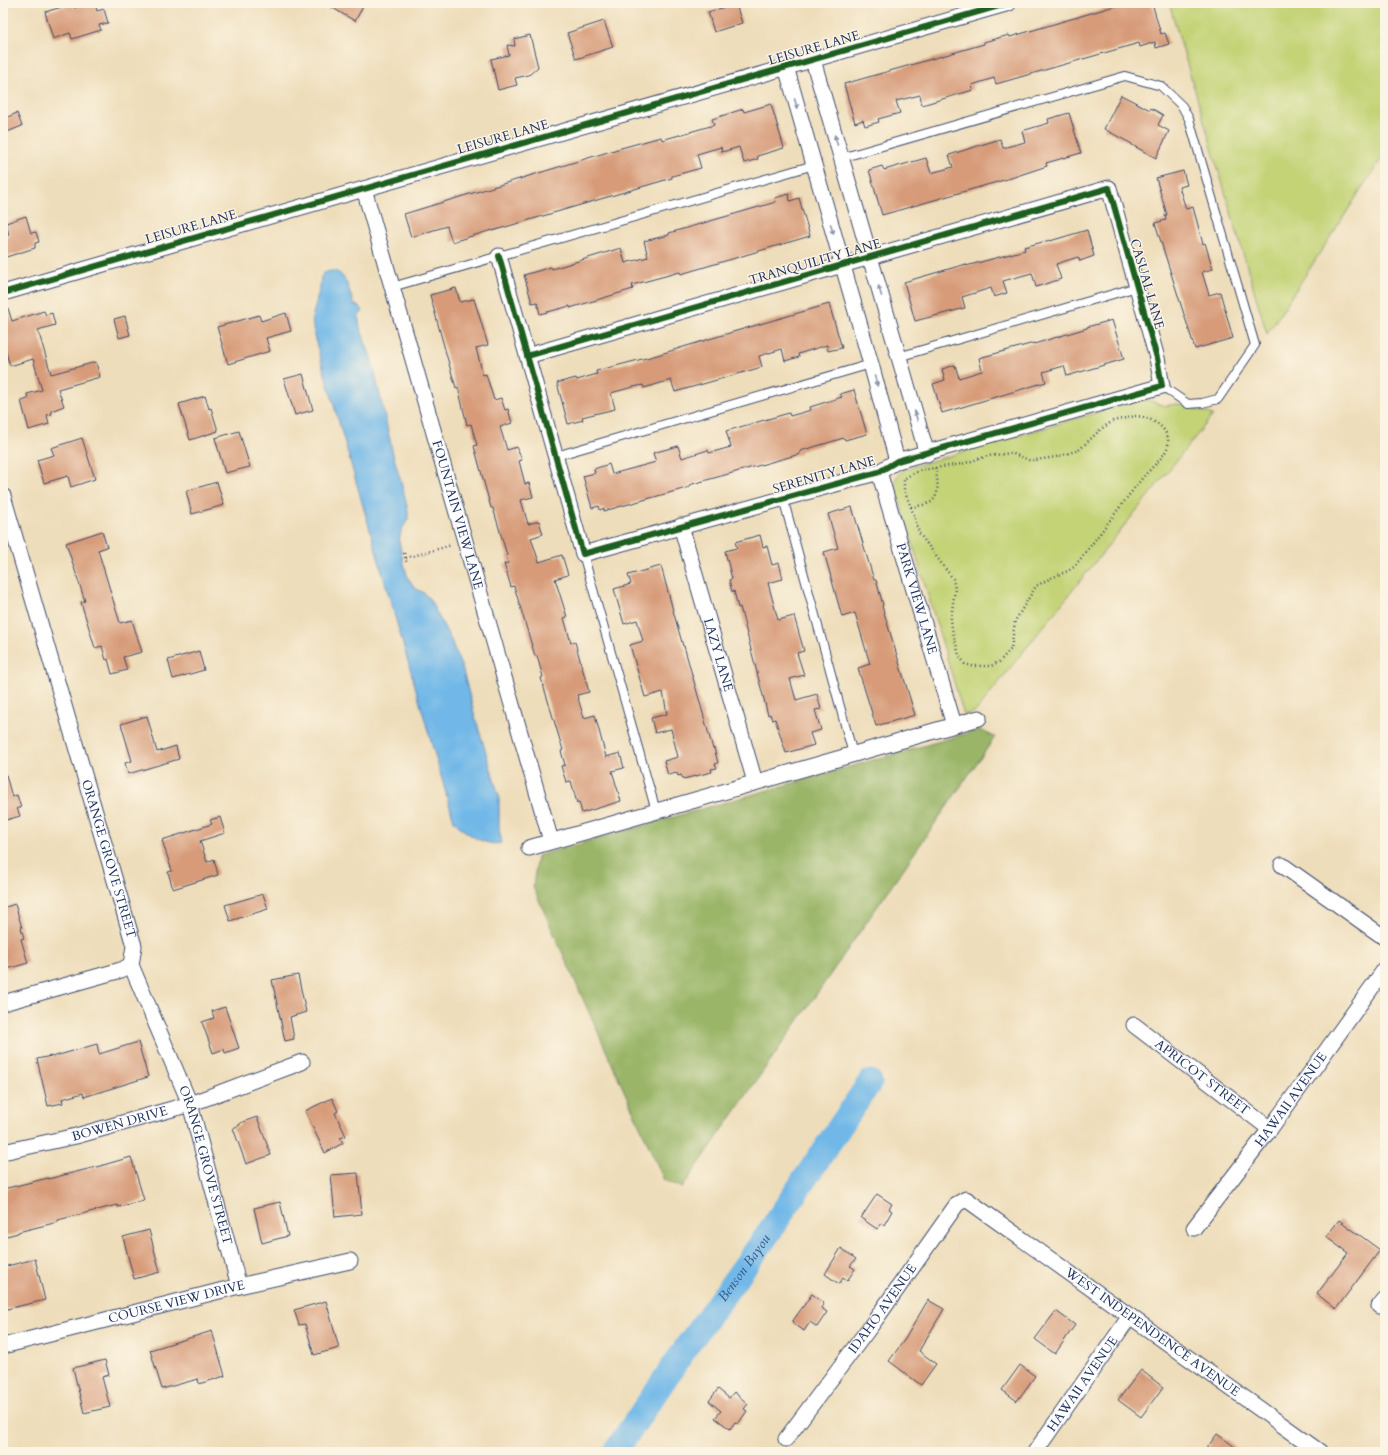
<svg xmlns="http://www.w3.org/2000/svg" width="1388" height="1455" font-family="Cardo,serif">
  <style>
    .green { fill: #c3d376; stroke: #6f816a }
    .forest { fill: #9ab567; stroke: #5a7262 }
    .water { fill: #71b8e8; stroke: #4674a3 }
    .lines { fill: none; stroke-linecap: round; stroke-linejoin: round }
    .river { stroke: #71b8e8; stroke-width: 25 }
    .building { fill: #d79b79 }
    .service-casing { stroke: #3b496c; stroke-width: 10 }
    .minor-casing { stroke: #3b496c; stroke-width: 17 }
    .path { stroke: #3b496c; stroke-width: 2.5; stroke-dasharray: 1 3; stroke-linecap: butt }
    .service { stroke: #fff; stroke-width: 8 }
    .minor { stroke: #fff; stroke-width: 15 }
    .cycleway-casing { stroke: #fcf5e5; stroke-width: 8 }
    .cycleway { stroke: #1b5e20; stroke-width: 6 }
    .oneway { fill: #8d97ae }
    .labels { text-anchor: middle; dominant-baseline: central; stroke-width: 3; stroke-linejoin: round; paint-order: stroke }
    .street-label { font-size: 13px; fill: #1b2f5e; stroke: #fcf5e5 }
    .water-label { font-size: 14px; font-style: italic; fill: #355887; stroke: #fcf5e5 }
  </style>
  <rect width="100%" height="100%" fill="#fcf5e5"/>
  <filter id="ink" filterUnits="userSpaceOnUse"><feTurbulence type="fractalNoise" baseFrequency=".025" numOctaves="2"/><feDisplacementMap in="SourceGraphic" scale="8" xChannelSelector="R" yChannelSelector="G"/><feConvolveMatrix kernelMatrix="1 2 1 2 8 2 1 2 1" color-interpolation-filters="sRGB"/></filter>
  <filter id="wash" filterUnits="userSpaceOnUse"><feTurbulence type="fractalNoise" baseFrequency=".012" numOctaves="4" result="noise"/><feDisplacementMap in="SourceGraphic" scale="16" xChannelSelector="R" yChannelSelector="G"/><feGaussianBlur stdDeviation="0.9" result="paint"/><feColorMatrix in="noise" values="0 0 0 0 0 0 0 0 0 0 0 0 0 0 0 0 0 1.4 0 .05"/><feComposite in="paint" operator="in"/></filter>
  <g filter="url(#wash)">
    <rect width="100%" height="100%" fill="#eeddba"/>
    <!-- green -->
    <path class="green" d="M1169,3H1385V153L1267,334Z
      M1139,400H1148L1165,406L1176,404L1183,405L1213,415L975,712L964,715L895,485C896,476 898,474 905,469Z"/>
    <!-- forest -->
    <path class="forest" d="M979,730L995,737L682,1188L664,1180L533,887L537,856Z"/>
    <!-- water -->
    <path class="water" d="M330,271C346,269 349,292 354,304L361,308L363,311L358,317L360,327L373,364L393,454L403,489L408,511V519L401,531L399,541L403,561L408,578L415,588L424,593L430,600L451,640L463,671L474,713L499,796V829L502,843C485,847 465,833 454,821L314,336L312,318L320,287L321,277L324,273Z"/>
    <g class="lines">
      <!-- river -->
      <path class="river" id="s1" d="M615,1452L687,1346L763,1241L870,1082"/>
    </g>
    <g id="blocks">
      <!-- building -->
      <path class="building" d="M92,3H95L97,11L104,9L108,23L99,25L101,30L72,39L70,33L53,39L45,12L72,4L74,8Z
        M324,3H365L355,21Z
        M1125,3H1152L1161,34L1165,33L1169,44L1156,48L1155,42L1140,47L1139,43L996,84L994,78L972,85L973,90L922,105L920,95L896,101L900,113L878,119L879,122L865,126L863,120L855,123L844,84L984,44V42L1009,35L1010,37Z
        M736,4L742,23L714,32L708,12Z
        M604,21L613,47L576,59L567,33Z
        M530,35L538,67L529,75L515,78L517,85L498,90L491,59L509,55L507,45L515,46L514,39Z
        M1121,95L1150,110L1151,108L1163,115L1158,125L1169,131L1156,158L1132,145V144L1104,129Z
        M771,104L784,148L757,156L758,159L744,163L739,147L722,152L721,147L697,154L701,168L672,176V178L492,231V230L452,242L447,226L411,237L404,214L621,148L661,137L662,140L714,125L712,119L743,109L744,112Z
        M17,113L22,126L7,132L3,119Z
        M1069,113L1081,153L1046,163L1047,166L1011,178L882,215L869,170L882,166L884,170L926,158L931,173L953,167L949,155L1000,139L1003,148L1025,142L1022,131L1049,123L1048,119Z
        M1183,171L1187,185L1179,187L1186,209L1193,207L1203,244L1205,243L1213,269L1202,272L1209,295L1220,292L1233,338L1195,349L1155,223L1166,220L1165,215H1167L1156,178Z
        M789,194L790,201L799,198L810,236L681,274L680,272L632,285L633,289L570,308V306L540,314L537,302L532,303L524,275L551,267L552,269L621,248L625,263L648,257L644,241L669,235V233L776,202L775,198Z
        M26,216L31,233L36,232L39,242L35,243V248L3,258V237L9,235L6,223Z
        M1087,230L1094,256L1080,261L1078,257L1056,264L1061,279L1036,287L1032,273L1003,281L1007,293L994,297L991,288L962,297L965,308L915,321L904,282L966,264V266L1025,250L1024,247L1050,240V241Z
        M456,288L460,302L474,299L488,345L476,348L483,375L486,374L494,400L501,398L505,410L508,409L512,423L500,427L507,450L517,447L522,460L519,461L525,484L529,483L533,497L521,500L528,524L539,521L543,534L531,538L539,562L562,555L568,575L555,579L567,617L564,618L571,643L575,642L589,692L577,695L584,718L595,715L606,757L620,753L624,768L612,771L621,801L582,813L579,802L577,803L571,781L566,782L561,766L565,765L561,751L563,750L541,678L543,677L537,656H535L514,586L511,587L504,564L508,563L506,556L507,555L493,508H491L474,446L477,445L471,424L467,425L458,387L456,388L447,357L430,295Z
        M3,302H6L12,321L44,311L46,315L52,313L55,325L38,330L51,374L96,362L100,377L58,389L64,406L51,411L52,414L47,415L49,424L29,430L21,401L28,399L27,394L42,390L33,359L10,366L3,342Z
        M829,304L842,348L828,351L827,345L798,354L799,357L785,361L782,349L759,356L762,367L675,392L671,380L644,388L643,385L633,387L611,393L615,409L582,417L583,420L568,424L557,383L576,378L577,380L597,374L596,371L654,356L726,334Z
        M286,313L291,331L266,338L270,351L228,364L217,327L259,315L261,321Z
        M125,316L130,335L119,338L114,319Z
        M1112,320L1124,359L1067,376L1064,366L1043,372L1046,382L942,413L933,384L945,380L942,369L955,365L959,378L982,371L979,358L1034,343V344L1087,328V327Z
        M303,374L313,410L295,415L284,379Z
        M854,390L867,434L845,440L844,438L800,451V454L689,485L690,487L604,511V508L600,510L599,506L592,508L583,476L595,473L594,469L609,464L612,474L656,462L653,453L678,446L682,458L708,450L709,453L731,447L726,431L789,413L790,416L811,410L810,407L842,397L840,394Z
        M205,396L209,409L211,408L218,431L190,440L179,404Z
        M239,431L250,467L225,473L215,438Z
        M82,438L95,479L71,487L68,476L44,483L37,460L54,455L51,448Z
        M217,482L224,505L192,514L186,491Z
        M852,507L874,580H876L883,605L882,606L915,715L876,726L858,668L870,664L855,613L842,617L824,552L838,548L828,514Z
        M102,531L107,547L98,550L120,623L132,620L142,652L123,657L127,670L112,674L108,659L106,660L102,646L95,648L81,602L85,601L66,543Z
        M760,535L763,547L767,546L772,565L779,563L783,579L768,583L778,620L794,616L804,651L797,653L804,675L790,679L796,700L817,694L821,709L815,710L821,730L810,733L814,745L786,753L775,719L772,720L770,714L768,715L740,607L738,608L734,591L732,592L729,580L732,579L725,551L737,548L735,542Z
        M661,566L677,625L683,646H684L713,749L714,748L718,763L715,764L717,768L711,769L712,772L683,779L681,775L678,776L677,773L668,775L664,761L678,757L671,729L655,733L651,718L667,714L663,692L645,697L630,645L643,641L637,620L624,624L614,589L631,584L628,575Z
        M199,651L204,670L173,679L168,660Z
        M147,716L157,752L176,746L179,759L128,774L125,763L132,761L121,724Z
        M6,775L12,797L17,795L21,808H17L20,816L3,821V776Z
        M220,817L225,833L200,841L207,862L214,859L218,875L173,889L168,872L172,871L162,840L212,824L210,820Z
        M263,894L268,909L230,921L225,905Z
        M15,904L22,928H21L24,938L21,939L28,963L7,969L3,954V908Z
        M298,975L306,1012L290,1017L294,1039L285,1041L272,980Z
        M225,1007L239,1048L225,1053L224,1049L213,1053L202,1022L214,1018L212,1011Z
        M138,1042L148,1077L84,1097L83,1093L62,1099L63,1103L48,1106L37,1059L51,1056L52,1057L97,1044L99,1054Z
        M332,1098L338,1111L335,1113L346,1136L340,1138L343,1143L325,1153L305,1111Z
        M257,1117L271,1155L246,1164L233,1128L240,1125V1123Z
        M131,1157L144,1200L118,1207L117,1205L58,1220V1222L18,1232V1233L3,1237V1189L48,1178V1179L100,1166Z
        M358,1173L362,1214L335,1217L331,1175Z
        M877,1194L892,1204L889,1209L892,1211L884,1225L881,1223L877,1229L861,1218Z
        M280,1202L288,1236L262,1243L254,1208Z
        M1339,1220L1380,1250L1336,1309L1317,1294L1348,1253L1326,1237Z
        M149,1230L160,1272L134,1279L123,1237Z
        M841,1248L856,1259L850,1266L855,1269L847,1281L843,1278L839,1284L825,1274Z
        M35,1259L45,1300L3,1310V1267Z
        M812,1294L824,1303L821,1308L827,1312L817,1327L810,1322L804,1331L792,1322Z
        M928,1300L944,1309L919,1351L936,1364L921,1385L889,1361L905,1339Z
        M326,1301L339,1348L314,1355L305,1324L299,1325L294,1310Z
        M1056,1311L1075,1325L1055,1354L1035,1339Z
        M212,1331L225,1376L199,1384L198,1379L162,1389L150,1350Z
        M105,1360L109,1375L102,1377L110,1407L84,1413L73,1368Z
        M1020,1365L1035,1376L1017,1401L1002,1390Z
        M1141,1370L1163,1387L1141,1417L1118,1400Z
        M718,1389L729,1398L734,1392L748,1404L744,1409L747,1411L738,1424L735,1422L730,1429L715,1418L721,1411L709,1401Z
        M1217,1434L1242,1452H1204Z"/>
    </g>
  </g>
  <g filter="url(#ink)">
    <use href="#blocks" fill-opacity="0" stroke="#3b496c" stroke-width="1"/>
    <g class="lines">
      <!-- service casing -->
      <g class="service-casing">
        <path id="service" d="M841,158L1125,76L1161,86L1182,106L1189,119L1255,345L1218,399L1202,403L1188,404L1162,386
          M392,287L814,165
          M898,357L1137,287
          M556,456L871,364
          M783,498L853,754
          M583,554L656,811"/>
      </g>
      <!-- minor casing -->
      <g class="minor-casing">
        <g id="minor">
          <path d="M813,60L927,454"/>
          <path d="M786,67L871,364L897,461"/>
          <path id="s2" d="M364,189L551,841"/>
          <path d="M499,256L583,554L879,472L897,461L1162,386L1157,358L1109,188L527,356"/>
          <path d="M3,293L1009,3"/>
          <path id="s3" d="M879,472L954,725"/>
          <path id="s4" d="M3,496L134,946L131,965L190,1104L239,1286"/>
          <path id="s5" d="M681,526L755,782"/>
          <path d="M529,848L979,718"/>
          <path d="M1282,865L1385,938"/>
          <path d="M3,1003L121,970L131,965"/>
          <path id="s6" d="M1134,1025L1270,1129"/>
          <path id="s7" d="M3,1152L76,1136L190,1104L302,1062"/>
          <path id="s8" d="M1194,1228L1270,1129L1385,969"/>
          <path d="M1379,1306L1385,1299"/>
          <path id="s9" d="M3,1346L239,1286L350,1261"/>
          <path id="s10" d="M786,1439L876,1319L957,1204L966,1199L1320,1452"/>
          <path id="s11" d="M1035,1452L1130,1316"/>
        </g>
      </g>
      <!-- path -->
      <path class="path" d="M1135,416C1149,416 1171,428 1168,445C1166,456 1151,468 1144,476C1120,506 1098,537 1074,567L1068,571L1051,578L1036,586L1015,621L1011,649L999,662L991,666H972L965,664L959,655L952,629L951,618L955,589L953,579L919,533L914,515L904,490V479L910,475L921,470L962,464L988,456L1011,453L1029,460H1036L1056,457L1079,450L1101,429L1113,421Z
        M911,507C917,506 926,505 931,502C941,495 937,477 935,467
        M404,553L407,564
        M406,558L452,545"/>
      <!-- service -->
      <use href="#service" class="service"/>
      <!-- minor -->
      <use href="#minor" class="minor"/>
      <!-- cycleway casing -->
      <g class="cycleway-casing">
        <path id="cycleway" d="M499,256L583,554L879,472L897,461L1162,386L1157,358L1109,188L527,356
          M3,293L1009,3"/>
      </g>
      <!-- cycleway -->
      <use href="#cycleway" class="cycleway"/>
    </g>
    <!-- one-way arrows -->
    <defs><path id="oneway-solid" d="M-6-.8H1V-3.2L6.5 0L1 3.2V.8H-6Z"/></defs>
    <g class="oneway">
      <use href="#oneway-solid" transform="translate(796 104) rotate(74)"/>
      <use href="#oneway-solid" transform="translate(836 140) rotate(-106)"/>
      <use href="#oneway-solid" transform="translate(832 229) rotate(74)"/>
      <use href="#oneway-solid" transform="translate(880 291) rotate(-106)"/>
      <use href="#oneway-solid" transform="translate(876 381) rotate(75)"/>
      <use href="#oneway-solid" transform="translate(916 416) rotate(-106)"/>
    </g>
  </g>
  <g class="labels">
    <!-- street labels -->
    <g class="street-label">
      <text transform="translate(814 48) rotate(-16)">LEISURE LANE</text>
      <text transform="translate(503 137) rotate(-16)">LEISURE LANE</text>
      <text transform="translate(191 227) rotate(-16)">LEISURE LANE</text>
      <text transform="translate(815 262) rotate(-16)">TRANQUILITY LANE</text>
      <text transform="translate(1147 284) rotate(74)">CASUAL LANE</text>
      <text transform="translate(824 475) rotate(-16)">SERENITY LANE</text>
      <text stroke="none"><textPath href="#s2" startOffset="339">FOUNTAIN VIEW LANE</textPath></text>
      <text stroke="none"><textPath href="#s3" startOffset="132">PARK VIEW LANE</textPath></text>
      <text stroke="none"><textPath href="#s5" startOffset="134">LAZY LANE</textPath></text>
      <text stroke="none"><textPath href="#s4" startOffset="378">ORANGE GROVE STREET</textPath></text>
      <text stroke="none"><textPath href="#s6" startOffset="86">APRICOT STREET</textPath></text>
      <text stroke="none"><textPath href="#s8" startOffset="161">HAWAII AVENUE</textPath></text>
      <text stroke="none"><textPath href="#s7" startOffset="120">BOWEN DRIVE</textPath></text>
      <text stroke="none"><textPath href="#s4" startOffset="702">ORANGE GROVE STREET</textPath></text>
      <text stroke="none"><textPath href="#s9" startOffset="179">COURSE VIEW DRIVE</textPath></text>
      <text stroke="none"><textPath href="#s10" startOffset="162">IDAHO AVENUE</textPath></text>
      <text stroke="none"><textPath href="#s10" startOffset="530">WEST INDEPENDENCE AVENUE</textPath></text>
      <text stroke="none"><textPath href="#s11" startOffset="83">HAWAII AVENUE</textPath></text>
    </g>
    <!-- water labels -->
    <g class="water-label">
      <text stroke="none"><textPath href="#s1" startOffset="225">Benson Bayou</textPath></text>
    </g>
  </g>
  <!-- margin -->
  <rect width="1388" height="1455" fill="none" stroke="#fcf5e5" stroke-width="16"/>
</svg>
